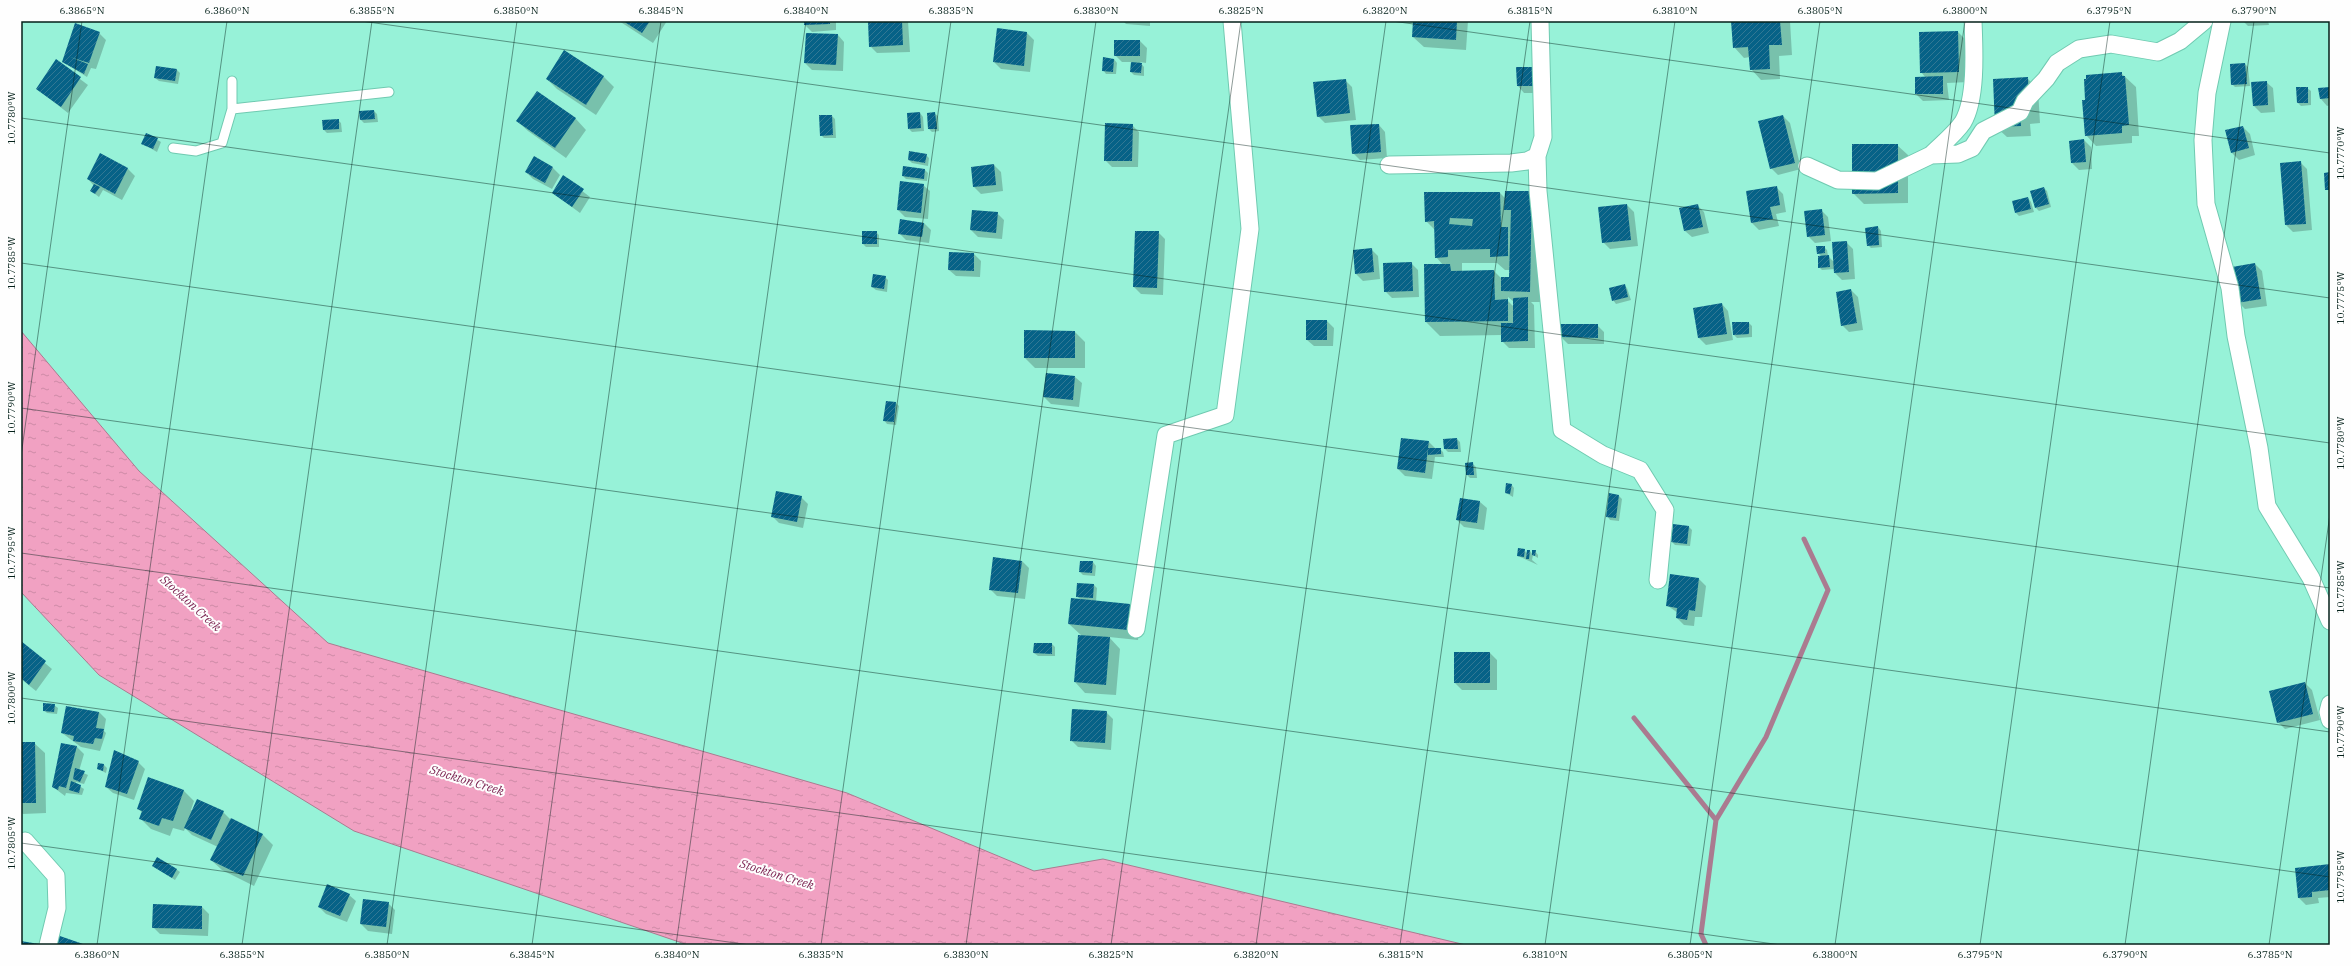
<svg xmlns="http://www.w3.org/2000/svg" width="2351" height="966" font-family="'IBM Plex Serif',serif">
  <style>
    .water { fill: url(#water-ripples); stroke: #aa7b90 }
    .shadow { fill: #0003; fill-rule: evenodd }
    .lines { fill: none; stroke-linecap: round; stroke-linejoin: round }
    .stream { stroke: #aa7b90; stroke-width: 5 }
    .building { fill: url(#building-hatch); fill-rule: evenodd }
    .service-casing { stroke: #70cab1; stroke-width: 11 }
    .minor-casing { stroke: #70cab1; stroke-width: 19 }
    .service { stroke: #fff; stroke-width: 9 }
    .minor { stroke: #fff; stroke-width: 17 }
    .ticks { fill: none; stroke: #04211a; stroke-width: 1; stroke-opacity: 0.45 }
    .labels { text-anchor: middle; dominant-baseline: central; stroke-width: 4; stroke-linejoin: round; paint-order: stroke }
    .water-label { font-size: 12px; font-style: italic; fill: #791e4d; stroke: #fefefe }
    .neatline { fill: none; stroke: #04211a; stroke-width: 1.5 }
    .ticks-label { font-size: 10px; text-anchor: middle; fill: #04211a }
  </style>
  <defs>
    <pattern id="water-ripples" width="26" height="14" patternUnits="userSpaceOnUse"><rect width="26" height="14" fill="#f1a1c2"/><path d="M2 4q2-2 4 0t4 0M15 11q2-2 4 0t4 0" fill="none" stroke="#cd8aa6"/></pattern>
    <pattern id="building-hatch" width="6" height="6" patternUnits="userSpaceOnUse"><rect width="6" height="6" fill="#066287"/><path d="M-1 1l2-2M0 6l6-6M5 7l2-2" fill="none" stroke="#327894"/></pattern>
  </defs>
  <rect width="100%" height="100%" fill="#97f2d8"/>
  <!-- water -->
  <path class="water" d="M21,331L139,471L328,643L847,793L1034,871L1103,859L1466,945H688L354,831L99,675L21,592Z"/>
  <!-- shadow -->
  <path class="shadow" d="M619,21H667L653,43Z
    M805,21H836V30L812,32L805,25Z
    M869,21H908L910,52L877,53L870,46Z
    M1123,21H1150V26L1126,24Z
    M1414,21H1468L1466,50L1424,47L1413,37Z
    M1732,21H1790L1792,55L1779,56L1780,79L1761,80L1751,69L1750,57L1744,58L1734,47Z
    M2243,21H2268L2269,25L2248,26Z
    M998,29L1027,33L1034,40L1030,72L1001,69L994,62Z
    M1958,32L1969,43V82L1947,83L1949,100L1923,101L1916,94L1926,78L1921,72Z
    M99,33L106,40L96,69L91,68L87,77L63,62Z
    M838,35L844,42L843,71L812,70L805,63Z
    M1140,41L1147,48L1146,63L1140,62L1144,67V76L1134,75L1131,72L1132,62H1122L1115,55Z
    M565,51L604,77L614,87L596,115L557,89L547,79Z
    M1114,59L1117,63L1116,74H1106L1103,70Z
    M56,61L88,85L68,113L37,89Z
    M2245,64L2248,67L2250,86L2235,87L2232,84Z
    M157,67L177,70L180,73L178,84L159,81L155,78Z
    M1517,68L1543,93H1524L1518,86Z
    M2121,73L2136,87L2139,136H2132V143L2096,146L2086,135L2087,101Z
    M2027,78L2038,89L2040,123L2030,124L2031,136L2007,137L1996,127Z
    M1345,80L1352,87L1356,120L1325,123L1318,116Z
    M2266,82L2273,88L2275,112L2261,113L2254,106Z
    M2307,88L2311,91V105L2301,106L2298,103Z
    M2330,88V105L2327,106L2321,99Z
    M537,92L576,119L586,130L566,158L528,131L517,121Z
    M374,111L377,114L378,122L364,123L361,120Z
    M920,113L923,117L924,131L912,132L909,129Z
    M934,113L938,116L939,131L932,132L929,129Z
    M832,116L835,119L836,138H824L821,135Z
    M1783,116L1790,123L1801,169L1778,175L1771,168Z
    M338,120L341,123L342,132L327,133L324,130Z
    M1132,125L1139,132L1138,167H1112L1105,160Z
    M1379,125L1385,132L1387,158L1360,160L1353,153Z
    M2243,127L2250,134L2255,155L2239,160L2232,153Z
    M147,134L161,142L157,152L143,144Z
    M2084,140L2091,147L2092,169L2079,170L2072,163L2070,141Z
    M1897,145L1908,155V203L1864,204L1853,193Z
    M101,154L128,169L135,176L122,200L103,190L99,197L91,191L94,186L88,179Z
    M926,155L929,158L928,166L912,163L909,160Z
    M534,157L553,168L560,175L552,189L533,179L526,172Z
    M2300,162L2307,169L2312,230L2293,232L2286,225Z
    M994,165L1001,172L1003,191L981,194L974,187Z
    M925,170L928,173L927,181L906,179L903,176Z
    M564,177L590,197L580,213L553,193Z
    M900,182L923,185L930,191L928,219L905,217L898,210Z
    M1776,187L1783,194L1786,212L1776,214L1779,226L1759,230L1752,223L1747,192Z
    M2044,188L2047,191L2051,207L2039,211L2036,208Z
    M1500,193L1506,199L1543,203L1540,302H1531L1534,305L1535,348H1509L1502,341V335L1440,336L1426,322L1443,265L1436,257V231L1426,221ZM1462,263H1497L1505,270H1511L1510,278H1501L1494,271H1462ZM1508,297L1514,302V307L1508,301Z
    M2028,198L2031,202L2034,212L2019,216L2016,213Z
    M1627,205L1634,212L1638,246L1610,249L1603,242L1599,208Z
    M1697,205L1704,212L1709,233L1692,237L1685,231Z
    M1821,210L1828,217L1831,241L1815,243L1808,236Z
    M997,213L1004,220L1002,239L978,237L971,230Z
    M901,220L924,223L931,230L929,243L906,240L899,233Z
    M1878,227L1881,231L1882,247L1871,248L1868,245Z
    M876,232L879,235V247H866L863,244Z
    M1158,232L1165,239L1163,295L1141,294L1134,287Z
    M1846,242L1853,249L1855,279L1842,280L1835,273V269L1822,270L1819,267L1822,257L1818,253L1824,247L1827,250L1828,256L1834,262Z
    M1371,249L1378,256L1380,279L1363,281L1356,274Z
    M974,254L981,261L980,277L956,276L949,270Z
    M1411,263L1418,270L1419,297L1392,298L1385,291Z
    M2255,264L2262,271L2267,306L2245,309L2238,302Z
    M885,277L888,280L887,292L876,290L872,287Z
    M1624,285L1627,288L1631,300L1616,304L1613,300Z
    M1851,290L1858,297L1863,330L1849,332L1842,325Z
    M1722,304L1728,311L1733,340L1706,345L1699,338Z
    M1327,321L1334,328L1333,346H1314L1307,340Z
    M1749,323L1752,326V337L1737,338L1734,335Z
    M1597,325L1604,332V344H1568L1561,337Z
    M1075,332L1085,342V368H1035L1025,358Z
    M1075,377L1082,383L1079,407L1051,404L1044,397Z
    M896,403L899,406L896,425L887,424L884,420Z
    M1457,439L1460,442L1461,452H1448L1445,449Z
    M1429,442L1436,449H1440L1443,452L1444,457H1435L1432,479L1405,476L1398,469Z
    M1473,464L1476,467L1477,478H1470L1467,475Z
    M1511,484L1514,488L1513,497L1506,493Z
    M1619,496L1622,499L1619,521L1610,520L1607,516Z
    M801,497L808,504L803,528L779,523L772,516Z
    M1480,502L1487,508L1484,530L1464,527L1457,520Z
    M1688,526L1692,530L1690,546L1675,545L1672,542Z
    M1524,550L1527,553L1530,551L1533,555L1535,551L1538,555V558L1533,555L1532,560L1538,565L1518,556Z
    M1022,561L1029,568L1025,599L997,596L990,589Z
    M1093,562L1096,566L1095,576L1083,575L1080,572Z
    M1671,575L1699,579L1706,586L1702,617H1695L1694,626L1684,625L1677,618L1678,613L1668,606Z
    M1094,585L1097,588L1096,602L1130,605L1140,616L1138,640L1109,637L1120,649L1116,695L1085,693L1075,682L1079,636H1082L1069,624L1081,600L1077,596Z
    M21,643L52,669L36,691L21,679Z
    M1035,644H1052L1055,647V656H1038L1034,653Z
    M1490,653L1497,660V690H1462L1455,683Z
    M2305,683L2312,690L2320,720L2285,729L2278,722Z
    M54,705L58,708L57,714L47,713L44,710Z
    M99,712L106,719L104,731L106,733L100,751L81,747L62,733Z
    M1106,712L1113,719L1111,750L1078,747L1071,740Z
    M21,743H34L45,753L46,813L23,814L21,812Z
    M62,744L77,747L84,754L79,771L88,775L84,784L76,782V784L84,789L82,795L66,793L65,796L53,787Z
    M138,762L145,769L134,800L113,793L106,787Z
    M104,765L107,768L106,773L98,769Z
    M149,779L184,791L194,801L191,810L223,812L231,820L263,835L273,845L254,886L222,870L211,860L218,847L192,835L185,828L184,831L173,828L170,836L151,829L141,819L143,813L138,809Z
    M2330,865V897L2318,898L2319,903L2306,905L2299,898Z
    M153,866L176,869L180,872L175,880Z
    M349,895L356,901L347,922L326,914L319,907Z
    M388,903L395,910L392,934L368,931L361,924Z
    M202,907L209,914L208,936L160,934L153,927Z"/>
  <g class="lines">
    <!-- stream -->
    <path class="stream" d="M1634,718L1716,820
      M1706,945L1701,934L1716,820L1766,737L1828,590L1804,539"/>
  </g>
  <!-- building -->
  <path class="building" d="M623,21H650L642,33Z
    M804,21H830V24L804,25Z
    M868,21H902L903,45L869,47Z
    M1413,21H1457L1456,40L1412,37Z
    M1731,21H1780L1782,45H1769L1770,69L1750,70L1748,47L1733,48Z
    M75,23L100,32L89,63L70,57L88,64L84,74L62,62Z
    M997,28L1027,32L1024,66L993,62Z
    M1958,31L1959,72L1920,73L1919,32Z
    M806,33L838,34L836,65L804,63Z
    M1114,40H1140V56H1114Z
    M564,50L604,76L586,105L546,79Z
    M1103,57L1114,59L1113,72L1102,71Z
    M56,59L81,77L61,107L36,89Z
    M1131,62L1142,63L1141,73L1130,72Z
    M2245,63L2247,84L2231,85L2230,64Z
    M156,66L177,69L175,81L154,78Z
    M1516,67H1536V86H1517Z
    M2122,72V76H2125L2129,125L2122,126V133L2085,136L2082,100H2085L2084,79H2086V75Z
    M1943,76V94H1915V77Z
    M2028,77L2029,113H2020L2021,126L1995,127L1993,79Z
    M1346,79L1350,113L1317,117L1313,82Z
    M2267,81L2268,105L2253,106L2251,82Z
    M2296,87H2308V103H2297Z
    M2330,87V98L2320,99L2318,88Z
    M537,91L576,118L555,148L516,121Z
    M374,110L375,119L360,120L359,111Z
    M920,112L921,128L908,129L907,113Z
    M935,112L937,129H928L927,113Z
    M819,115H832L833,135L820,136Z
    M1783,115L1795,163L1770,169L1758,121Z
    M339,119V129L323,130L322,120Z
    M1105,123L1133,124L1132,161H1104Z
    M1379,124L1381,152L1352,154L1350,125Z
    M2243,126L2249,148L2231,153L2225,130Z
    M146,133L158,138L153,149L141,144Z
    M2084,139L2086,162L2071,163L2069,141Z
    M1852,144H1898V193L1852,194Z
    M909,151L927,154L925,163L908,160Z
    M100,153L128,168L115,194L87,179Z
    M534,156L553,167L545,183L525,172Z
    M2301,161L2306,224L2285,225L2280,163Z
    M994,164L996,185L973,187L971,167Z
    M903,166L925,169L924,179L902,176Z
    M2330,172V190H2325L2324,173Z
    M563,175L584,189L572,207L552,193Z
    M900,181L924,184L921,213L897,210Z
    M94,184L100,187L95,194L90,191Z
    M1777,186L1780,205L1770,207L1773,219L1751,223L1746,191Z
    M2044,187L2049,204L2035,208L2030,191Z
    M1505,191H1532L1530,292L1501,291V277H1509L1511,210H1504Z
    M1424,192H1500L1501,227H1508V256L1490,257V249L1448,250V257L1435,258L1434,221L1425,222ZM1450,218L1473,219L1472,226L1449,224Z
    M2028,197L2031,209L2015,213L2012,201Z
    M1627,204L1631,240L1602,243L1598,207Z
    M1698,204L1703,227L1684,231L1679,208Z
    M1822,209L1825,235L1807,237L1804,211Z
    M972,210L998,212L996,233L970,230Z
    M900,219L924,223L922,237L898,234Z
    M1878,226L1879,245L1867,246L1865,228Z
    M862,231H877V244H862Z
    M1135,231H1159L1157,288L1133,287Z
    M1847,241L1849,272L1834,273L1832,242Z
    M1816,246H1825V253L1817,254Z
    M1372,248L1374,272L1355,274L1353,250Z
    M949,252L974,253V271L948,270Z
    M1829,255L1830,267L1818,268V256Z
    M1412,262L1413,291L1384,292L1383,263Z
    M2255,263L2261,299L2237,303L2232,267Z
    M1424,264H1450L1451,271L1494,270L1495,300L1508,299V321L1425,322Z
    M873,274L886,276L884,289L871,287Z
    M1625,284L1628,297L1612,301L1609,288Z
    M1851,289L1857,323L1841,326L1836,292Z
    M1528,297V341L1501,342V323H1513V298Z
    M1722,303L1727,334L1698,338L1693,308Z
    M1306,320H1327V340H1306Z
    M1732,322H1749V334L1733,335Z
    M1560,324H1598V338L1560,337Z
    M1024,330L1075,331V358H1024Z
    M1046,373L1075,376L1073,400L1043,397Z
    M886,401L896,402L894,422L883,421Z
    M1401,438L1429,441L1428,448H1441V454L1428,455V449L1425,473L1397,469Z
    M1457,438L1458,449H1444L1443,439Z
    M1473,462L1474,475H1466L1465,463Z
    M1506,483L1512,484L1510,494L1505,493Z
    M776,491L802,496L797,522L771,517Z
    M1609,493L1619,495L1616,518L1606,517Z
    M1460,498L1480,501L1477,523L1456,520Z
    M1673,524L1689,526L1687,544L1671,542Z
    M1518,548L1525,549L1524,557L1517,556Z
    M1527,550H1530L1529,559H1526Z
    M1532,550H1536L1535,556L1532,555Z
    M993,557L1022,561L1018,593L989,590Z
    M1080,561H1093L1092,573L1079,572Z
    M1670,574L1699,578L1695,611L1689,610L1687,620L1676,618L1677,608L1666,606Z
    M1077,583L1094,584L1093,598L1076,597Z
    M1071,598L1130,604L1128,630L1068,624Z
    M1078,635L1110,637L1106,685L1074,682Z
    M21,641L46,661L29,685L21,678Z
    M1034,643H1052V654L1033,653Z
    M1454,652H1490V683H1454Z
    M2305,682L2313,714L2277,723L2269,691Z
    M43,703L55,704L54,712L43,711Z
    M66,706L99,712L96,728L104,729L102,739L95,738L93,744L73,741L74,736L61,733Z
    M1072,709L1107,711L1105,743L1070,741Z
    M21,742H35L36,803H21Z
    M61,743L77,746L66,788L59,786L58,790L52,787Z
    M114,750L139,761L127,794L105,787Z
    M98,763L104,764L103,771L97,769Z
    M75,768L85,771L80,782L73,779Z
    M148,777L184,790L173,821L162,818L159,826L139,819L142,811L137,809Z
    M71,781L81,785L79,793L69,790Z
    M197,799L224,811L211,840L184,828Z
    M231,818L263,834L243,876L210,860Z
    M157,857L177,869L172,878L152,866Z
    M2330,864V890L2312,892V897L2298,898L2295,868Z
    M327,884L350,894L340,916L318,907Z
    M363,899L389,902L386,927L360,924Z
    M153,904L202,906V929L152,928Z
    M57,935L86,945H53Z
    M21,941L39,944V945H21Z"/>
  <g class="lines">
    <!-- service casing -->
    <g class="service-casing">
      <path id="service" d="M232,109L389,92
        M173,148L196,151L222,143L232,109V81"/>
    </g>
    <!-- minor casing -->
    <g class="minor-casing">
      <path id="minor" d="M2222,21L2207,93L2203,140L2206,204L2230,288L2236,336L2259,448L2267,506L2311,578L2330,621
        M1931,155C1941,145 1955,134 1963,122C1977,98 1974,48 1973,21
        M1537,156L1538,191L1562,430L1603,455L1640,470L1665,510L1658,580
        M1389,165L1511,163L1527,161L1537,156L1543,137L1540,21
        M1807,166L1838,180L1877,181L1931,155L1958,154L1972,148L1983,131L2020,112L2025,101L2046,79L2057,63L2079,49L2111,44L2158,52L2180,41L2204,21
        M1136,629L1166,435L1225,415L1250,229L1232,21
        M2330,704L2328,712L2330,720
        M25,841L56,876L57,908L48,945"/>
    </g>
    <!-- service -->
    <use href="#service" class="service"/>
    <!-- minor -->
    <use href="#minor" class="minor"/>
  </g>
  <!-- ticks -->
  <path class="ticks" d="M361,21L2330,298M1392,21L2330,153M21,118L2330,443M21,263L2330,588M21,408L2330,732M21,456L82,21M21,553L2330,877M21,698L1781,945M21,843L750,945M97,945L227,21M242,945L372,21M387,945L517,21M532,945L661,21M676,945L806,21M821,945L951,21M966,945L1096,21M1111,945L1241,21M1256,945L1386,21M1400,945L1530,21M1545,945L1675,21M1690,945L1820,21M1835,945L1965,21M1980,945L2110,21M2125,945L2254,21M2269,945L2330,514"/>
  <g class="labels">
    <!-- water labels -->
    <g class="water-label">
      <text transform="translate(191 603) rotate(42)">Stockton Creek</text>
      <text transform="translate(467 780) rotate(17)">Stockton Creek</text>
      <text transform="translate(777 874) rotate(17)">Stockton Creek</text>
    </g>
  </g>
  <!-- border -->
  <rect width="2351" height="966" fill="none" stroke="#fefefe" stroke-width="44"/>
  <rect x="22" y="22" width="2307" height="922" class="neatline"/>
  <g class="ticks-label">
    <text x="82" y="14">6.3865°N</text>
    <text x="227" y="14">6.3860°N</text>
    <text x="372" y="14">6.3855°N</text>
    <text x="516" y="14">6.3850°N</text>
    <text x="661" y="14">6.3845°N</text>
    <text x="806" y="14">6.3840°N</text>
    <text x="951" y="14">6.3835°N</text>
    <text x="1096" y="14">6.3830°N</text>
    <text x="1241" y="14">6.3825°N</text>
    <text x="1385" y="14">6.3820°N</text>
    <text x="1530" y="14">6.3815°N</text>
    <text x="1675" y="14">6.3810°N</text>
    <text x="1820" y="14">6.3805°N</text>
    <text x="1965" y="14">6.3800°N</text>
    <text x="2109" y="14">6.3795°N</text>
    <text x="2254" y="14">6.3790°N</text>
    <text transform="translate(11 118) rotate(-90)" y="4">10.7780°W</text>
    <text transform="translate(2340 153) rotate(-90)" y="4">10.7770°W</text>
    <text transform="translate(11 263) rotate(-90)" y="4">10.7785°W</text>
    <text transform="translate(2340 298) rotate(-90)" y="4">10.7775°W</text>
    <text transform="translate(11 408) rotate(-90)" y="4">10.7790°W</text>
    <text transform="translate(2340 443) rotate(-90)" y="4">10.7780°W</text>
    <text transform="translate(11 553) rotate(-90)" y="4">10.7795°W</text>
    <text transform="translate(2340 587) rotate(-90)" y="4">10.7785°W</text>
    <text transform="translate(11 698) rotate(-90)" y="4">10.7800°W</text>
    <text transform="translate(2340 732) rotate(-90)" y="4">10.7790°W</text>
    <text transform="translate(11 843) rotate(-90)" y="4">10.7805°W</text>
    <text transform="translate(2340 877) rotate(-90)" y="4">10.7795°W</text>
    <text x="97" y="958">6.3860°N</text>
    <text x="242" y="958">6.3855°N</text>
    <text x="387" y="958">6.3850°N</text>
    <text x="532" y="958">6.3845°N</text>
    <text x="677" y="958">6.3840°N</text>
    <text x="821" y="958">6.3835°N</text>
    <text x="966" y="958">6.3830°N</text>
    <text x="1111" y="958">6.3825°N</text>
    <text x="1256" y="958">6.3820°N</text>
    <text x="1401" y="958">6.3815°N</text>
    <text x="1545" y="958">6.3810°N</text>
    <text x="1690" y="958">6.3805°N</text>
    <text x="1835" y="958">6.3800°N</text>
    <text x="1980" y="958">6.3795°N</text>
    <text x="2125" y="958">6.3790°N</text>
    <text x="2270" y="958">6.3785°N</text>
  </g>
</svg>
